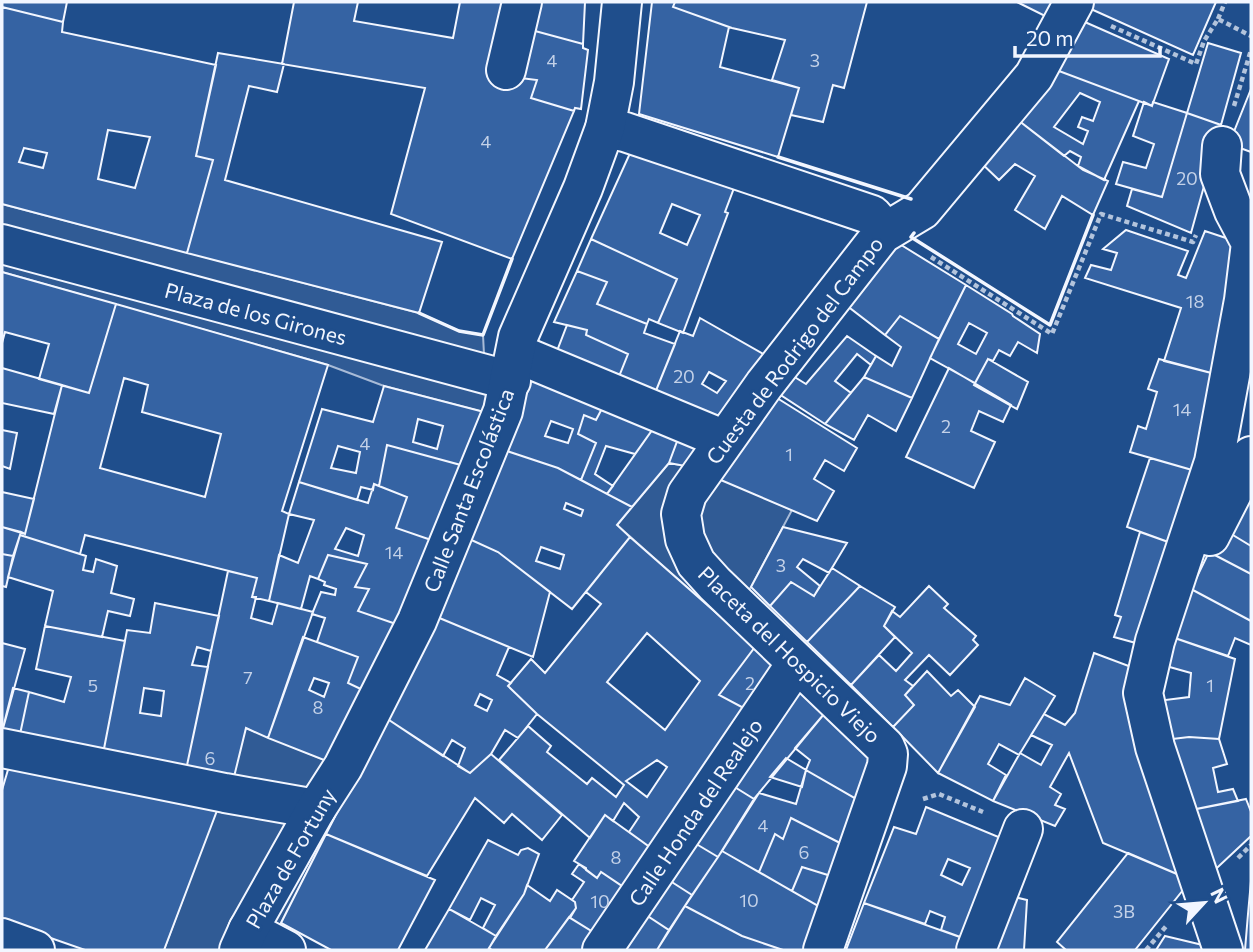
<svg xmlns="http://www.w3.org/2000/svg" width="1253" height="952" font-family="Commissioner,sans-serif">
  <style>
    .parking { fill: #305b95; stroke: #a8bbd7; stroke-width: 2 }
    .building { fill: #3563a3; stroke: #f2f6ff; stroke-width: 2; fill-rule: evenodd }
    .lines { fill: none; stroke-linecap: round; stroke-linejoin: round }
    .minor-casing { stroke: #f2f6ff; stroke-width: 42 }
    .major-casing { stroke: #f2f6ff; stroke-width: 42 }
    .path { stroke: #b3c4dc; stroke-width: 4.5; stroke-dasharray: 5 3.5; stroke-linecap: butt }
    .minor { stroke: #1f4e8c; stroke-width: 38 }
    .major { stroke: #1f4e8c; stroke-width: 38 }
    .wall { stroke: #f2f6ff; stroke-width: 3.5 }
    .labels { text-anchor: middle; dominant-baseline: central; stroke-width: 5; stroke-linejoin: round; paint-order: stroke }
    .number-label { font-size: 18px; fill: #c3d1e8 }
    .street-label { font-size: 21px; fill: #f2f6ff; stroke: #1f4e8c }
  </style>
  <rect width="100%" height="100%" fill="#1f4e8c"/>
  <!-- parking -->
  <path class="parking" d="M2,204L419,313L459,331L483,335L487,413L384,386L328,365L2,272Z
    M669,463L696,468L792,510L751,587L725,621L617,525Z
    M246,728L357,773L281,923L261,950H164Z"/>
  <!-- building -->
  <path class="building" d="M2,2H67L63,22L2,7Z
    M294,2H358L354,21L453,38L460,2H512L513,77L537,80L531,98L574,111L512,259L391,214L425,88L282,64Z
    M530,2H585L583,44L524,28Z
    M652,2H675L673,7L729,27L720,67L799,88L778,157L639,114Z
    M675,2H867L844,88L833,85L823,122L791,115L799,88L772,80L785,40L732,28L673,7Z
    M1017,2H1064L1055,21Z
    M1084,2H1216L1193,55L1082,5Z
    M2,7L63,22L62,32L216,65L196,156L213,160L187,253L2,204ZM108,130L150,137L135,188L98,179ZM24,148L47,153L43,168L19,162Z
    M1078,19L1169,59L1152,106L1051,68Z
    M524,28L583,44V48L588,50L581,109L575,108L574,111L531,98L537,80L513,77Z
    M1208,43L1241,53L1221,125L1187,113Z
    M218,53L284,64L277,92L249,86L225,180L442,242L419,313L187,253L213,160L196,156Z
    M1051,68L1139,101L1104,180L1078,166L1081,157L1070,151L1064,156L1014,117ZM1080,93L1100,102L1093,121L1082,117L1078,127L1088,131L1083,144L1054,127Z
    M1251,89V152L1229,144Z
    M1144,102L1152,106L1153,102L1187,113L1162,197L1116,184L1123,162L1146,168L1154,144L1133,136Z
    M1187,113L1221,125L1191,233L1127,206L1132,189L1162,197Z
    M1014,117L1083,170L1108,181L1093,215L1062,196L1045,229L1015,210L1035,176L1015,164L999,180L977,159Z
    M631,151L734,188L725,212L728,213L683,333L658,323L677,279L591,239ZM672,204L700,215L687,245L660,233Z
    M1126,230L1188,251L1178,275L1186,278L1205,231L1238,242L1219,375L1164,361L1181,308L1085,278L1091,265L1111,270L1117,253L1103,249Z
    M591,239L677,279L658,323L649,319L647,324L597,304L607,282L577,271Z
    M898,243L966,285L939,339L900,316L885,335L846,305Z
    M577,271L607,282L597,304L647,324L644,333L675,344L651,403L614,389L628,354L586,335L587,330L554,322Z
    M2,272L116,304L89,393L39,379L49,344L5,332L2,343Z
    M966,285L1012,314L1013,316L1040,334L1037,353L1018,342L1010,356L999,350L993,361L988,359L975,383L930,358ZM969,323L987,333L976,354L958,344Z
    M116,304L328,365L282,511L289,514L269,601L252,597L257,578L85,535L80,554L20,535L21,532L25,534L62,385L89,393ZM124,378L148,385L142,412L221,434L205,497L100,468Z
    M900,316L939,339L912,398L864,377L876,356L892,366L901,347L885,335Z
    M700,318L774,360L721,431L651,403L680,331L693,336ZM709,372L726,381L717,393L702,384Z
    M567,325L587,330L586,335L628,354L614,389L552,364Z
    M847,336L876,356L871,365L857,354L835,381L851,393L825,424L773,390L788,373L806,384Z
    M988,359L1028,382L1017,409L974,385Z
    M1159,359L1219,375L1199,472L1130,452L1138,426L1146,429L1157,392L1148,389Z
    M533,365L608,397L596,420L584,415L578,434L596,443L581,480L558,468L501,449ZM551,421L573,429L568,443L545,436Z
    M2,368L62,385L54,414L2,403Z
    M949,368L1011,405L1003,422L979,411L971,431L995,442L974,488L906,457Z
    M864,377L912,398L896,431L868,415L854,440L825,424Z
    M384,386L488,413L468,467L387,445L379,486L374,484L373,490L361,487L357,500L299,482L322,409L373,422ZM418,419L443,426L437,449L413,442ZM338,446L360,452L356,473L331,468Z
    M769,393L857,448L844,471L825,460L814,479L834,491L817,521L709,475Z
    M608,397L660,419L635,454L606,446L595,474L613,486L607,494L581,480L596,443L578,434L584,415L596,420Z
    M660,419L682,428L669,463L632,507L607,494Z
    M682,428L714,443L696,468L669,463Z
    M2,430L17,433L10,469L2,466Z
    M387,445L468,467L434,541L396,528L407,497L379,486Z
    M501,449L558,468L632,507L617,525L630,537L572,609L498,552L467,538ZM566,503L583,510L581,516L564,509ZM541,547L564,555L560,569L536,561Z
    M1150,458L1199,472L1171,543L1127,527Z
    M299,482L368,503L374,484L407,497L396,528L434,541L396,624L358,611L369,589L355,587L367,564L328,555L318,579L310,576L301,609L269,601L279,555L298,563L314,520L289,514ZM346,528L364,535L358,556L335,549Z
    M1251,482V546L1223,529Z
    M2,492L34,499L25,534L2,527Z
    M2,527L21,532L13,556L2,554Z
    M783,527L847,543L829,573L803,559L797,567L820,586L814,596L791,582L770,606L751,587Z
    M1223,529L1251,546V574L1209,552Z
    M1140,532L1171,543L1143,645L1114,637L1121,617L1115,615Z
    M20,535L86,556L83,570L93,572L96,559L117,566L111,593L134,599L130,616L108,611L102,637L45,626L53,591L8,577Z
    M630,537L755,647L719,695L753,713L658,853L629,832L639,817L624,803L613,821L605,815L590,838L499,760L528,726L551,746L547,752L587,784L592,778L616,797L624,785L537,714L508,686L531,659L545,673L601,604L586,592ZM647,633L700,681L665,730L607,682ZM657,760L667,767L647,797L626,781Z
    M467,538L498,552L550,592L533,657L437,617Z
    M1209,552L1251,574V621L1191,589Z
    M2,554L13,556L6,587L2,586Z
    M328,555L367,564L355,587L369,589L358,611L396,624L365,691L348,683L358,657L317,642L325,618L312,614L321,592L335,595L336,589L324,585L325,582L318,579Z
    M832,568L860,586L807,642L770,606L791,582L814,596Z
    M228,571L257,578L252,597H256L251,618L272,624L278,603L313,612L268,738L246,728L234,777L186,770Z
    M860,586L895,607L884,626L895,637L851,685L807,642Z
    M929,586L948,604L944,608L976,636L973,640L978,645L950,675L929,655L905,680L913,686L905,695L914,705L893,727L851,685L879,655L896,671L912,653L884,626L892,611L900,617Z
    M1191,589L1251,621V645L1235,638L1228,656L1169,636Z
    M155,603L219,616L211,651L197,647L192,665L208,667L186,770L102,759L127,630L150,633ZM144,688L164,691L161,716L140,713Z
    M437,617L509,647L497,675L511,683L508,686L537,714L518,738L505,730L491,754L470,773L458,766L465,748L452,740L443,756L386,718ZM480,694L492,700L487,711L475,705Z
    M45,626L125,641L102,759L19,739L29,692L64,702L71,677L36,669Z
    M1169,636L1235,659L1219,739L1189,737L1164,740L1157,701L1189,697L1191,673L1159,664Z
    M303,637L358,657L348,683L365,691L329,762L268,738ZM314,678L329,683L324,697L309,690Z
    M2,643L25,649L2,732Z
    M755,647L780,671L753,713L719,695Z
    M1094,653L1134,668L1191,880L1103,843L1069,753L1050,787L1061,794L1055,805L1065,809L1055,826L993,801L1020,753L1041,765L1052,745L1031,735L1044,714L1065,725L1075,713Z
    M927,671L951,696L958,690L975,707L938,773L893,727L914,705L905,695Z
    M1025,678L1055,696L1019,755L999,744L988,764L1006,775L993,801L938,773L980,696L1010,705Z
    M792,686L824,714L754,799L725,781Z
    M13,688L29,692L19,739L2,732Z
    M824,714L872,759L858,800L806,770L810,760L795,748Z
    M386,718L470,773L491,754L562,815L542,840L512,814L504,823L475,798L427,876L326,834Z
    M1189,737L1219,739L1227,764L1213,768L1218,792L1233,789L1238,801L1181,812L1164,740Z
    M786,758L806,770L802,787L770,777Z
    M10,763L218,808L164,950H85L2,921V790Z
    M806,770L858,800L842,844L791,818L783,839L775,834L759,872L722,851L759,793L796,804Z
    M725,781L754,799L718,857L688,839Z
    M1246,799L1250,809L1251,806V836L1203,881L1181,812Z
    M926,807L1013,843L974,942L941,930L945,917L930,911L925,924L864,903L894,827L916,834ZM948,859L970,868L962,885L941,875Z
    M605,815L658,853L631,892L601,872L597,878L586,870V868L574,861Z
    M791,818L842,844L831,876L802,867L792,891L759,872L775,834L783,839Z
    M326,834L435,880L398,950H331L281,923Z
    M688,839L718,857L692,895L664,877Z
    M488,840L518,855L521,850L528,848L539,854L524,894L496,936L483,928L495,905L481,898L470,920L449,909Z
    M722,851L820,907L806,950H783L742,936L685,906Z
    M1128,853L1191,880L1135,950H1066L1057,942Z
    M579,864L597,878L601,872L631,892L601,937L570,918L576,908L575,902L572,900L584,882L572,874Z
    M802,867L831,876L820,907L792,891Z
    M664,877L692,895L669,930L640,911Z
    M1251,881V950H1245L1248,914Z
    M527,885L550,901L557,890L575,902L576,908L545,950H492L489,948L524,894Z
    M1002,894L1027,900L1024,950H980Z
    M864,903L974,942L971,950H846Z
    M685,906L742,936L783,950H657Z
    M449,909L496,936L488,950H425Z
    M640,911L669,930L657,950H623Z
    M569,917L601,937L592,950H545Z
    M1165,936L1211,947L1210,950H1156Z"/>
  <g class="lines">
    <!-- minor casing -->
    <g class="minor-casing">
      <path id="minor" d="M506,70L522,2
        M605,128L625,132L872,215L886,231
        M1222,146L1220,174L1234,211L1251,243L1244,300L1214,462L1155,641L1143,693L1155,747L1223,950
        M2,244L511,381
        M530,359L725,440
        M1210,536L1251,456
        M2,748L225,793L316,809
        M248,930L286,950
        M2,938L35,950
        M602,950L789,674
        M823,950L887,766L888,754L885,747L715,584L696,563L685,539L681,514L687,494L764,385L882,234L922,210L1034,76L1074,2
        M976,950L1023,829"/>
    </g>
    <!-- major casing -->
    <g class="major-casing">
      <path id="major" d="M239,950L248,930L316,809L343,767L417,621L503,411L518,337L583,188L605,128L614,82L622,2"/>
    </g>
    <!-- path -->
    <path class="path" d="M1218,19L1225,2
      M1111,26L1196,64L1204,41L1218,19L1251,36
      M1234,106L1251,50
      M931,257L1052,334L1101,214L1193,242L1196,235
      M923,799L939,794L983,812
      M1238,858L1251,845
      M1146,950L1168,924"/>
    <!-- minor -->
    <use href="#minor" class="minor"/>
    <!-- major -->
    <use href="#major" class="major"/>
    <!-- wall -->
    <path class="wall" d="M778,157L911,199
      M914,233L911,237L1050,325L1093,215
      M419,313L459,331L483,335L512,259"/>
  </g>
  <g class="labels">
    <!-- number labels -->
    <g class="number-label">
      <text x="552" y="60">4</text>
      <text x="815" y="60">3</text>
      <text x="486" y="141">4</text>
      <text x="1187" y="178">20</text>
      <text x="1195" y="301">18</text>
      <text x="684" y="376">20</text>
      <text x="1182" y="409">14</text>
      <text x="946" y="426">2</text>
      <text x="365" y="443">4</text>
      <text x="789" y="454">1</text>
      <text x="394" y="552">14</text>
      <text x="781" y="565">3</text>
      <text x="248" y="677">7</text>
      <text x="750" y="683">2</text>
      <text x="93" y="685">5</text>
      <text x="1210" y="685">1</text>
      <text x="318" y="707">8</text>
      <text x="210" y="758">6</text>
      <text x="763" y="825">4</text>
      <text x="804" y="852">6</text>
      <text x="616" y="857">8</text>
      <text x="749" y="900">10</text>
      <text x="600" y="901">10</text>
      <text x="1124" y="911">3B</text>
    </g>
    <!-- street labels -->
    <g class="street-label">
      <text transform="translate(256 313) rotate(15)">Plaza de los Girones</text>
      <text transform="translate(794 350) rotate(-53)">Cuesta de Rodrigo del Campo</text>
      <text transform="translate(468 490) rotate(-69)">Calle Santa Escolástica</text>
      <text transform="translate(790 654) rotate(44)">Placeta del Hospicio Viejo</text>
      <text transform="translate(695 812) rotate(-56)">Calle Honda del Realejo</text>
      <text transform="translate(290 858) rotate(-60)">Plaza de Fortuny</text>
    </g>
  </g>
  <!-- border -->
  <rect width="1253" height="952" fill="none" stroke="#f2f6ff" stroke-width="7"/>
  <!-- north arrow -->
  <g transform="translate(1204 903) rotate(64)" stroke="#1f4e8c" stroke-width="5" paint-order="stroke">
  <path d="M0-5L12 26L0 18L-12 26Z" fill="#f2f6ff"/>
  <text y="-10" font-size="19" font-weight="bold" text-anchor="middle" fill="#f2f6ff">N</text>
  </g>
  <!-- scale -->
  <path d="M1015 46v10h145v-10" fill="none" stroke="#f2f6ff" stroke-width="3.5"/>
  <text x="1026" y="46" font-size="21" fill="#f2f6ff" stroke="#1f4e8c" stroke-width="5" paint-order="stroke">20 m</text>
</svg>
